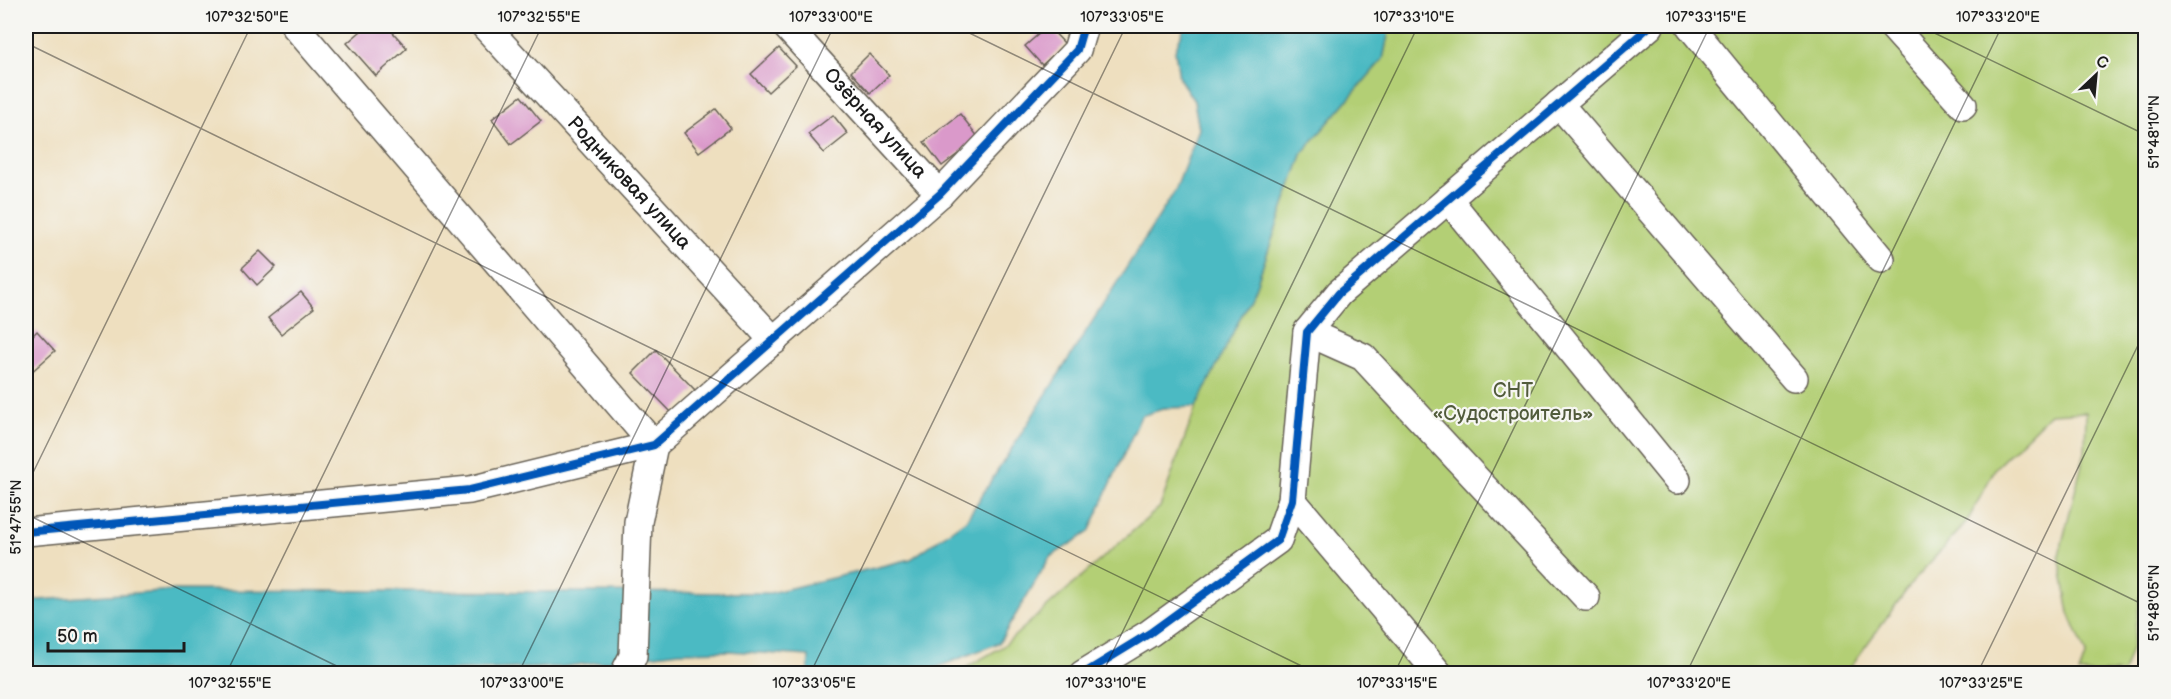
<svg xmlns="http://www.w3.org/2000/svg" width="2171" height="699" font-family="'Balsamiq Sans',sans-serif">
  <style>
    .green { fill: #b3cf75; stroke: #687648; stroke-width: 1.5 }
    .water { fill: #4bbac3; stroke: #346b70; stroke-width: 1.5 }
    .building { fill: #da99ca }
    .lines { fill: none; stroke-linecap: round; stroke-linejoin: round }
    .minor-casing { stroke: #666055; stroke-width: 30 }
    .minor { stroke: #fff; stroke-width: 27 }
    .cycleway-casing { stroke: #f6f6f2; stroke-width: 11 }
    .cycleway { stroke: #0057b8; stroke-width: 8 }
    .ticks { fill: none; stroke: #1c1c1c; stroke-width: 1.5; stroke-opacity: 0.45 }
    .labels { text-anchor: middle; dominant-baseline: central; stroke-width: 4.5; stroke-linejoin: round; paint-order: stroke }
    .street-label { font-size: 20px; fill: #1c1c1c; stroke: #f6f6f2 }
    .park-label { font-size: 20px; fill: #515b3b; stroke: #f6f6f2 }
    .neatline { fill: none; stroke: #1c1c1c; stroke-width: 2 }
    .ticks-label { font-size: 15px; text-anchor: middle; fill: #1c1c1c }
  </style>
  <rect width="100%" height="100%" fill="#f6f6f2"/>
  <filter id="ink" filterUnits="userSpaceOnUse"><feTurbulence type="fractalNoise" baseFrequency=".0167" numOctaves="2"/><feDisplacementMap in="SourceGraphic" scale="12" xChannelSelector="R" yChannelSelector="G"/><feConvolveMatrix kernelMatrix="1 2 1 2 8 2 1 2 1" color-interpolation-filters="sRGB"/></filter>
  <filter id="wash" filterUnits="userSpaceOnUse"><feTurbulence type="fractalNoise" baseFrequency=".008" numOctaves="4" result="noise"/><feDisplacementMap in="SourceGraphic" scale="24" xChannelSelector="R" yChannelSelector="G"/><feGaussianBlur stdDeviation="1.35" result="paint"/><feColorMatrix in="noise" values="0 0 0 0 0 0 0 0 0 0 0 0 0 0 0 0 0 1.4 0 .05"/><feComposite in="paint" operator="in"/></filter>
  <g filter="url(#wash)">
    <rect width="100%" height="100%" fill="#eedfbf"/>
    <!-- green -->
    <path class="green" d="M1390,26H2145L2146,566L2132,646L2123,673H2079L2086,654L2069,613L2059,555L2085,452L2086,412L2050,414L1996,467L1967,522L1914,580L1846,673L955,674L1002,647L1160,507L1196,407L1255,288L1303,152L1383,59Z"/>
    <!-- water -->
    <path class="water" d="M1185,26H1390L1383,59L1303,152L1255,288L1196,407L1166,408L1141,416L1089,532L1050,557L999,643L920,674L808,673L809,656L728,651L679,652L560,667L375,673L26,670V601L176,590L770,593L911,559L967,519L1175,191L1199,129L1194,101L1179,78L1175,50Z"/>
    <g id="blocks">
      <!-- building -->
      <path class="building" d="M367,26H387L407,48L376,76L347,43Z
        M1048,26L1065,44L1042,65L1025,46Z
        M779,48L796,66L768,92L751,74Z
        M869,54L889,75L870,93L851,72Z
        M521,96L541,121L511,144L492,119Z
        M716,109L731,128L699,152L684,133Z
        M960,114L979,138L942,166L924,142Z
        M833,115L848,134L824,153L808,134Z
        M260,251L276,267L257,285L242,268Z
        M301,292L314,308L281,334L268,318Z
        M37,331L55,351L29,374L26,371V342Z
        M656,350L695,390L672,413L633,373Z"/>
    </g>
  </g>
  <g filter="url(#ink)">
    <use href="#blocks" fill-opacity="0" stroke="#666055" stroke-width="1.5"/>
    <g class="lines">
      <!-- minor casing -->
      <g class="minor-casing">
        <g id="minor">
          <path d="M295,26L654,445L638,522L633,656L624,674"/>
          <path id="s1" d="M485,26L774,341"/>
          <path id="s2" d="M786,26L940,194"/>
          <path d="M1690,26L1881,259"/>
          <path d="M1892,26L1963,105"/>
          <path d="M1559,104L1794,378"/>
          <path d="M1448,199L1677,480"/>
          <path d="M1307,332L1363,357L1586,597"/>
          <path d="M1292,500L1439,674"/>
          <path d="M26,532L470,490L654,445L940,194L1077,50L1084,26"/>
          <path d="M1083,674L1150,633L1278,540L1292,500L1307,332L1339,293L1650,26"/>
        </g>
      </g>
      <!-- minor -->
      <use href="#minor" class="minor"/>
      <!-- cycleway casing -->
      <g class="cycleway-casing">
        <path id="cycleway" d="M26,532L470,490L654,445L940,194L1077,50L1084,26
          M1083,674L1150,633L1278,540L1292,500L1307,332L1339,293L1650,26"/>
      </g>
      <!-- cycleway -->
      <use href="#cycleway" class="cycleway"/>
    </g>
  </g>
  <!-- ticks -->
  <path class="ticks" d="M955,26L2146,606M1920,26L2146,135M26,43L1318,674M26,487L251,26M26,514L353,674M226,674L542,26M518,674L834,26M810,674L1126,26M1102,674L1418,26M1394,674L1710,26M1686,674L2002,26M1977,674L2146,329"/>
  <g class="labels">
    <!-- street labels -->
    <g class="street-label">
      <text stroke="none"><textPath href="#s2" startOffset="132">Озёрная улица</textPath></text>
      <text stroke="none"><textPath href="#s1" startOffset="213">Родниковая улица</textPath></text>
    </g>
    <!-- park labels -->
    <g class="park-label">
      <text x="1513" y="391">СНТ<tspan x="1513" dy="23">«Судостроитель»</tspan></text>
    </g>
  </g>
  <!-- margin -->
  <rect width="2171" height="699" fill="none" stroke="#f6f6f2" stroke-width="66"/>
  <!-- north arrow -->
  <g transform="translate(2096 75) rotate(26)" stroke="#f6f6f2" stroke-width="4.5" paint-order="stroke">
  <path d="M0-4.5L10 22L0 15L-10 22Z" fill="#1c1c1c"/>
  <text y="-9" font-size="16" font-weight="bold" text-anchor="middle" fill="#1c1c1c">С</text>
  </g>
  <!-- scale -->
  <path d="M48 642v9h136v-9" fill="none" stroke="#1c1c1c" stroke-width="3"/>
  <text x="57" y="642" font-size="18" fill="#1c1c1c" stroke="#f6f6f2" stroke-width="4.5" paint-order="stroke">50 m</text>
  <rect x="33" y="33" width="2105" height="633" class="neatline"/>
  <g class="ticks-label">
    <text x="247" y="22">107°32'50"E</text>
    <text x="539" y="22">107°32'55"E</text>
    <text x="831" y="22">107°33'00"E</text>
    <text x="1122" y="22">107°33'05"E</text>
    <text x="1414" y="22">107°33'10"E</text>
    <text x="1706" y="22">107°33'15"E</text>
    <text x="1998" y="22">107°33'20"E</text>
    <text transform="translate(2154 132) rotate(-90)" y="5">51°48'10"N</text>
    <text transform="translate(16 517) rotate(-90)" y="5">51°47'55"N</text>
    <text transform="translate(2154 603) rotate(-90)" y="5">51°48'05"N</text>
    <text x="230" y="688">107°32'55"E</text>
    <text x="522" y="688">107°33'00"E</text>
    <text x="814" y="688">107°33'05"E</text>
    <text x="1106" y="688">107°33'10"E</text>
    <text x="1397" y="688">107°33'15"E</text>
    <text x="1689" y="688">107°33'20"E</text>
    <text x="1981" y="688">107°33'25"E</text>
  </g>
</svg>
